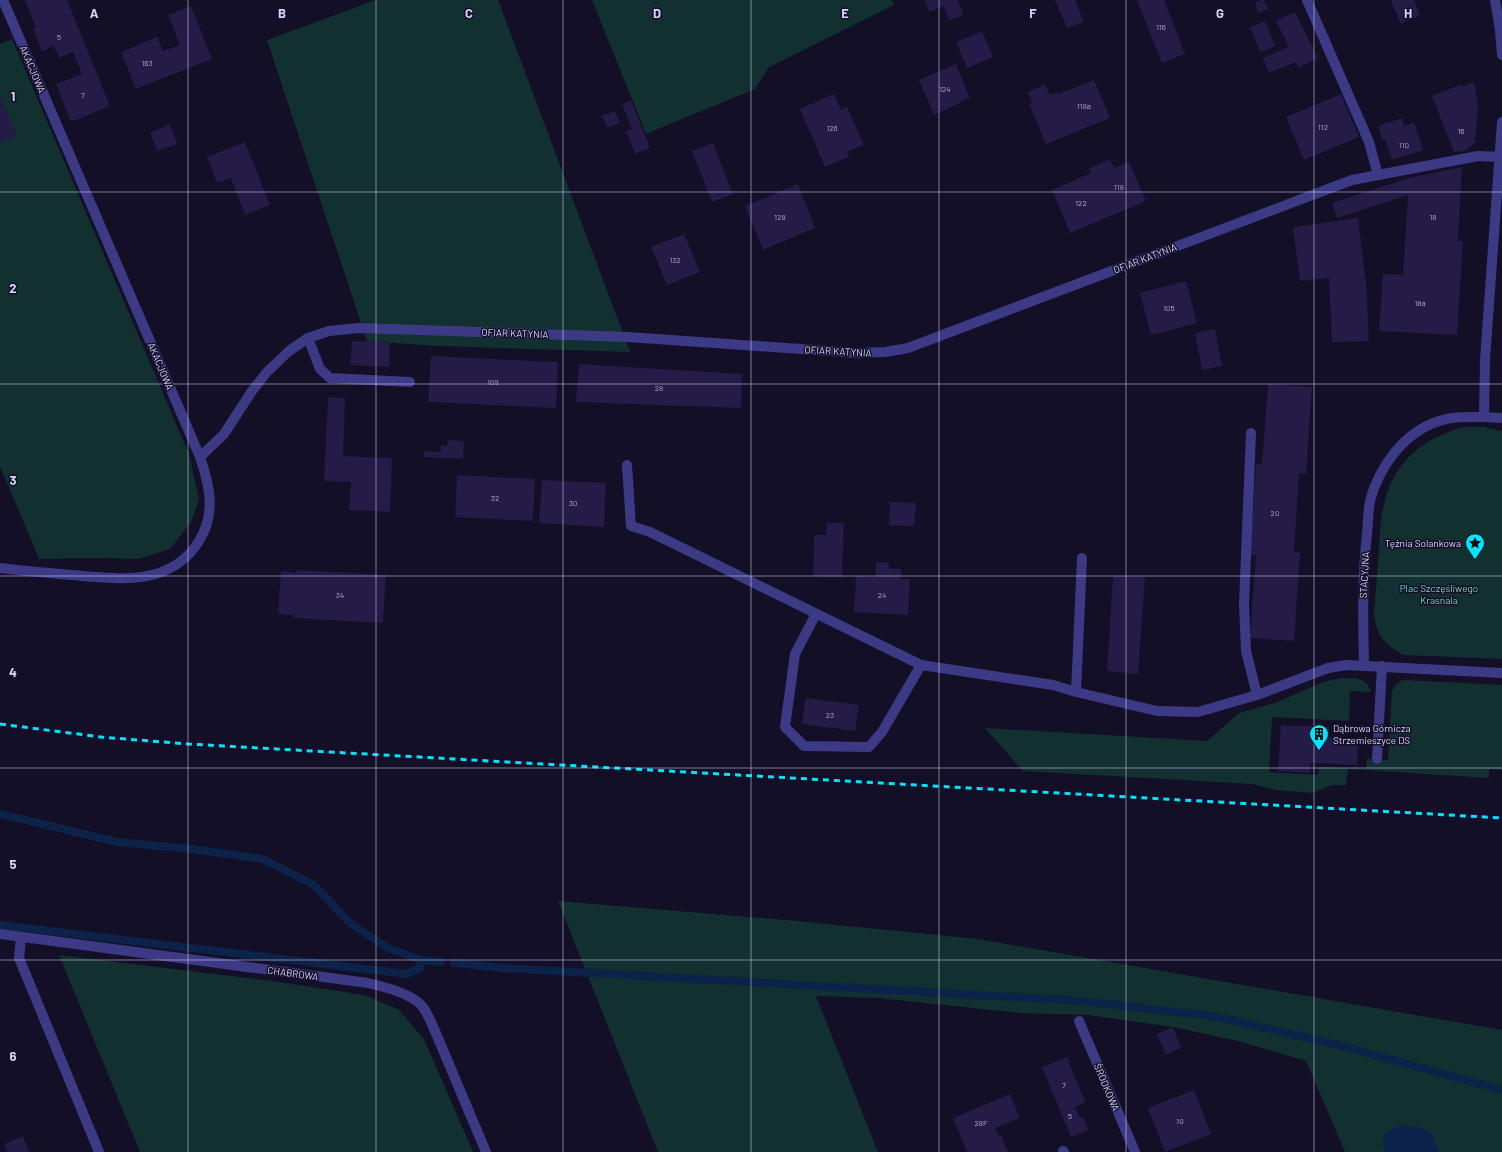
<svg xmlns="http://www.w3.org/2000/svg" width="1502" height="1152" font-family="Barlow,sans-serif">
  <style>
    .green { fill: #12302f }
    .water { fill: #0c2248 }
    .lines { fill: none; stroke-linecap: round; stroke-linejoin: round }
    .stream { stroke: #0c2248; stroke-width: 8 }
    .building { fill: #241b47 }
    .lane { stroke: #3d3a85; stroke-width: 10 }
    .street { stroke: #3d3a85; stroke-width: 10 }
    .rail { stroke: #00e5ff; stroke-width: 3; stroke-dasharray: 6 5; stroke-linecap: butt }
    .grid { fill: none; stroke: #d9d4ff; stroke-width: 1; stroke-opacity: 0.55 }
    .labels { text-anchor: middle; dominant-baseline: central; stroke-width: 3; stroke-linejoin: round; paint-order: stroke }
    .number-label { font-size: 8px; fill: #aca6d1 }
    .street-label { font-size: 10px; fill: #d9d4ff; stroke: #130f26 }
    .poi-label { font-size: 10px; fill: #d9d4ff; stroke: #130f26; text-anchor: end }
    .park-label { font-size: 10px; fill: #5fe0c0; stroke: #130f26 }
    .grid-label { font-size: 13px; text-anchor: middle; font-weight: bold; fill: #d9d4ff; stroke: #130f26; stroke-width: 3; stroke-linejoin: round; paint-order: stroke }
  </style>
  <rect width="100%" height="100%" fill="#130f26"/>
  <!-- green -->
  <path class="green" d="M376,0H498L630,352L437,346L367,341L267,40Z
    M592,0H892L894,5L769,67L755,89L646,134Z
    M12,39L189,454L199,500L191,522L170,549L139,559L95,558L39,559L0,466V44Z
    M1465,427H1484L1502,431V659L1403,655C1385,644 1376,636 1374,613C1376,592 1377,571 1379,549C1380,535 1380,518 1384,504C1394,461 1424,437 1465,427Z
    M1342,678C1355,678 1367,677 1371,692L1350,691L1349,721L1272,717L1269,772L1318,775L1319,767L1366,769L1367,759L1388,760L1392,691L1396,684L1403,680L1502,685V770L1489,769V778L1348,769L1346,785H1332L1313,793L1275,790L1252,784L1023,771L985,728L1207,741L1239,713L1275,703L1323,682Z
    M558,901L797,921L978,939L1502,1030V1152H1345L1306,1061L1238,1041L1173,1027L1088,1015L1020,1013L878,998L816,996L878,1152H658Z
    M59,955L280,982L364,995L398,1009L424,1039L473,1152H140Z"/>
  <!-- water -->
  <path class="water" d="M1401,1125C1423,1126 1433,1129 1439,1152H1384L1382,1141L1386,1132Z"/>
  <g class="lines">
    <!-- stream -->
    <path class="stream" d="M0,814L117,842L191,849L263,859L314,885L350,923L388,948L421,960L441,962
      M0,925L407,974L420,968L421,960
      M454,963L503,968L1083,1001L1218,1017L1338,1045L1502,1090"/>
  </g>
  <!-- building -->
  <path class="building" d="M25,0H67L110,106L71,122L56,84L82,74L73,52L59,58L54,46L42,51L33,28L36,27Z
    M925,0H958L963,15L949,20L944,6L929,12Z
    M1055,0H1075L1084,22L1067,28Z
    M1137,0H1164L1185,54L1162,63Z
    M1262,0H1264L1268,9L1258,13L1255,2Z
    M1393,0H1414L1420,15L1401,24L1391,1Z
    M191,6L212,59L136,89L121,52L157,37L163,51L180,45L168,15Z
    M1295,12L1318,58L1299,68L1296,62L1269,73L1263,58L1289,47L1276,21Z
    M1265,21L1275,46L1260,52L1250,27Z
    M982,31L993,57L967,68L956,42Z
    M956,64L970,98L934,115L919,80Z
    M1094,80L1110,118L1046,144L1029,104L1032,103L1028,92L1045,84L1050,95L1058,92V94Z
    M1474,82L1478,106L1475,142L1466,151L1454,152L1432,96L1462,84V87Z
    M834,94L841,110L847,107L864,145L847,152L849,157L825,167L800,109Z
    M1341,94L1359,137L1304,160L1286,117Z
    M0,95L17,136L0,143Z
    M631,100L650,148L635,154L626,131L632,129L622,104Z
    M615,111L620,123L607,128L602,116Z
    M1402,118L1404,126L1414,122L1423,150L1392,160L1385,139L1382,140L1378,126Z
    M170,124L177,144L157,151L150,133Z
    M245,142L270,205L245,215L231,178L217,183L207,157Z
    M713,143L733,194L712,202L692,151Z
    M1110,159L1114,168L1129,162L1146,201L1070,233L1052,190L1091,173L1089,168Z
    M1462,167L1458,241H1463L1457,335L1379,331L1383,274L1403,275L1408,195L1337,218L1332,203L1409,178Z
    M798,184L815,228L763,250L745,206Z
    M1358,218L1366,282L1369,341L1332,342L1329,278L1300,281L1293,227Z
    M684,234L700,272L667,285L651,247Z
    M1186,281L1197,323L1151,335L1140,293Z
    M1215,329L1222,366L1202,370L1195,333Z
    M352,341L390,342L389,367L350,365Z
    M431,356L558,362L556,408L428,402Z
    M579,364L742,374L741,408L576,402Z
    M1268,384L1312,387L1306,474L1299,473L1294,552L1300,553L1294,641L1250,638L1256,555H1250L1256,464H1262Z
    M328,397L345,398L343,456L392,458L390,512L349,510L351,482L324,481Z
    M448,440L464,441L463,459L424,457V451L441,452V445L447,446Z
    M457,475L535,479L533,521L455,517Z
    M542,480L606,483L604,527L539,523Z
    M890,502L916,503L914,526L889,525Z
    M827,523H844L842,577L813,576L814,535H826Z
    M876,562L889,563V568L901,569V579H910L908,615L854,612L856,576L875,577Z
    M296,570L386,575L383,623L293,618L294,615L278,614L281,571L296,573Z
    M1113,576L1145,577L1138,674L1107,671Z
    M806,698L859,705L855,731L802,724Z
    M1281,725L1329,727L1328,737L1358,739L1357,765L1310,763V773L1278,771Z
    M1173,1027L1181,1048L1166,1055L1157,1034Z
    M1067,1057L1085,1102L1075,1107L1080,1118L1083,1117L1088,1130L1071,1137L1042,1067Z
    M1194,1090L1211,1134L1165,1152L1148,1108Z
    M1010,1094L1020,1118L995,1128L999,1136L1001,1135L1008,1152H967L953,1118Z
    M23,1136L29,1152H7L4,1144Z"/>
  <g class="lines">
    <!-- lane -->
    <path class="lane" d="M1307,0L1369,142L1378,175
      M308,338L320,369L330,378L410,382
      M1484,417C1469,417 1454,416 1439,421C1404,432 1379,467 1370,501C1368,512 1368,524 1367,534C1362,578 1363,622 1364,666L1502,673
      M1251,433L1244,604L1246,651L1257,695
      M627,465L631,526L650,532L921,665L1053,685L1076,692L1157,711L1198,712L1257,695L1328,668L1347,665L1364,666
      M816,614L795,654L785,727L804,746L869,747L882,732L921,665
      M1076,692L1082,558
      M1377,759L1382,666
      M21,937L19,958L99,1152
      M1063,1151L1064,1152"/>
    <!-- street -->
    <path class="street" d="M1495,0L1500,30L1502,55
      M1502,122L1485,360L1484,417L1502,418
      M200,457L224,434L252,391L267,372L289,351L308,338L329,331L359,328L628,337L857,353L885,352L908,348L1352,180L1478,156L1499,157
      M0,568C24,571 48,573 72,575C118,579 171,587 199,541C216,514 210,486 200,457L3,0
      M0,934L368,983C384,987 411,993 422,1006C428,1013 431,1023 435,1031L486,1152
      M1079,1021L1135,1152"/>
    <!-- rail -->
    <path class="rail" d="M0,724L101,737L188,744L1502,818"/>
  </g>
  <!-- grid -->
  <path class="grid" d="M188,0V1152M376,0V1152M563,0V1152M751,0V1152M939,0V1152M1126,0V1152M1314,0V1152M0,192H1502M0,384H1502M0,576H1502M0,768H1502M0,960H1502"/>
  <!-- icons -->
  <defs>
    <g id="sight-pin" transform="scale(1)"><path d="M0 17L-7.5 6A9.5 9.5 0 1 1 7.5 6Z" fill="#00e5ff" stroke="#130f26"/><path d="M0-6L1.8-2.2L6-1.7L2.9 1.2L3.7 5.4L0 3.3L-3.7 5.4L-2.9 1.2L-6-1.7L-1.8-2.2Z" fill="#111"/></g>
    <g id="building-pin" transform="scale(1)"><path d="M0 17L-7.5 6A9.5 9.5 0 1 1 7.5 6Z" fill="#00e5ff" stroke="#130f26"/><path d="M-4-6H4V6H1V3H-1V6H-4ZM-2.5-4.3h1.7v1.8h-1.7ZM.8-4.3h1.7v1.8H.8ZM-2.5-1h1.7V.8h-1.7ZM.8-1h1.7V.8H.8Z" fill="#111"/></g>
  </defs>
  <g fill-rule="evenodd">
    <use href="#sight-pin" x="1475" y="543"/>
    <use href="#building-pin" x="1319" y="734"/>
  </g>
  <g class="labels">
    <!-- number labels -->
    <g class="number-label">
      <text x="1161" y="27">116</text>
      <text x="59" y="37">5</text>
      <text x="147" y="63">163</text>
      <text x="945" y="89">124</text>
      <text x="83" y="95">7</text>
      <text x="1084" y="106">118a</text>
      <text x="1323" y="127">112</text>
      <text x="832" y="128">126</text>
      <text x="1461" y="131">16</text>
      <text x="1404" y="145">110</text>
      <text x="1119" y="187">118</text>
      <text x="1081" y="203">122</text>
      <text x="780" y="217">128</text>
      <text x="1433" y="217">18</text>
      <text x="675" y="260">132</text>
      <text x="1420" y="303">18a</text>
      <text x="1169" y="308">105</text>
      <text x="493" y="382">109</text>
      <text x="659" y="388">28</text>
      <text x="495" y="498">32</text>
      <text x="573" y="503">30</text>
      <text x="1275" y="513">20</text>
      <text x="340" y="595">34</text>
      <text x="882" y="595">24</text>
      <text x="830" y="715">23</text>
      <text x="1064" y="1085">7</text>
      <text x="1070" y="1116">5</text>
      <text x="1180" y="1121">10</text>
      <text x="981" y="1123">28F</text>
    </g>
    <!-- street labels -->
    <g class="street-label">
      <text transform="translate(33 69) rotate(67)">AKACJOWA</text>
      <text transform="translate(1145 258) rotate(-21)">OFIAR KATYNIA</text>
      <text transform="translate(515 333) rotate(2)">OFIAR KATYNIA</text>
      <text transform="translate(838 351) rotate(3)">OFIAR KATYNIA</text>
      <text transform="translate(161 366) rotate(67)">AKACJOWA</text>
      <text transform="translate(1364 575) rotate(-87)">STACYJNA</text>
      <text transform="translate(293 973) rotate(8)">CHABROWA</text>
      <text transform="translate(1107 1087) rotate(67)">ŚRODKOWA</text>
    </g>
    <!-- poi labels -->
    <g class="poi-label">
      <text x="1461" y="543">Tężnia Solankowa</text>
      <text x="1333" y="728" text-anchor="start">Dąbrowa Górnicza<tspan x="1333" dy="12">Strzemieszyce DS</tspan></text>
    </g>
    <!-- park labels -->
    <g class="park-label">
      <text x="1439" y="588">Plac Szczęśliwego<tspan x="1439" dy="12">Krasnala</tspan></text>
    </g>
  </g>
  <g class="grid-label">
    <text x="94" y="18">A</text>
    <text x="282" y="18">B</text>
    <text x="469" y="18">C</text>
    <text x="657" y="18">D</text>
    <text x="845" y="18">E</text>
    <text x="1033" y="18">F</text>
    <text x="1220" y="18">G</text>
    <text x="1408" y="18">H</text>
    <text x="13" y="101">1</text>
    <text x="13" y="293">2</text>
    <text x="13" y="485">3</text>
    <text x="13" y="677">4</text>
    <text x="13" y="869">5</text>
    <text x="13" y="1061">6</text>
  </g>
</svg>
